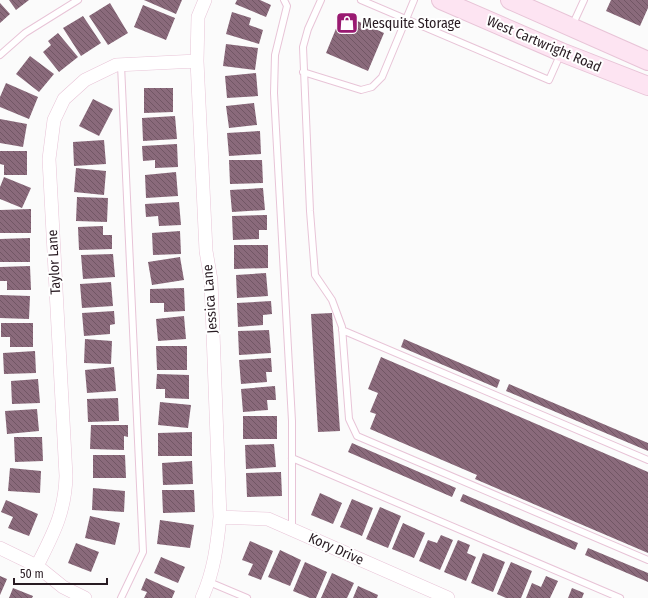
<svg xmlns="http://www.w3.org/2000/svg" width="648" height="598" font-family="'Fira Sans Condensed',sans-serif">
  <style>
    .building { fill: url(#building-back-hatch) }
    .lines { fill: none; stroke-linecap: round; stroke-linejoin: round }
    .service-casing { stroke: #e8c4d7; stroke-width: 8 }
    .minor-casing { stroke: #e8c4d7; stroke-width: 14 }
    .secondary-casing { stroke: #e8c4d7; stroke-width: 20 }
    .service { stroke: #fff; stroke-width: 6 }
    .minor { stroke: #fff; stroke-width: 13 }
    .secondary { stroke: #fde4f2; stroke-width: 18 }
    .labels { text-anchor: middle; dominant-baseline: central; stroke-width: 4; stroke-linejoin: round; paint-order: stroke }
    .poi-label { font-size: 14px; fill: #281b22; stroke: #fff; text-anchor: start }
    .street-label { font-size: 14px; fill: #281b22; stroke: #fff }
  </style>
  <defs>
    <pattern id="building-back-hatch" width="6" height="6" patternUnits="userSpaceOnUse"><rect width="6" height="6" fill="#8a6a7b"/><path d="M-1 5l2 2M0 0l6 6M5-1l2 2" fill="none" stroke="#715664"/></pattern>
  </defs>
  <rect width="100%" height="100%" fill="#fbfbfb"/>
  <!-- building -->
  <path class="building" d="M9,0H29L16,10Z
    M144,0H182L176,14Z
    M237,0H260L271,5L266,17L235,4Z
    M611,0H648V8L640,26L606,11Z
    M0,3L10,14L0,23Z
    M110,3L128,33L108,45L89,16Z
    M143,5L175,18L166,40L134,27Z
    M232,12L251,18L249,25L263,30L259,44L226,34Z
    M342,14L384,33L368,71L326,53Z
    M83,16L101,43L81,56L63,28Z
    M58,33L78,57L59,72L43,52L51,45L48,41Z
    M226,44L258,48L255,70L223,66Z
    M30,56L54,74L39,92L16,74Z
    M256,73L258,96L227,98L225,76Z
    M6,83L38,97L29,119L0,107V97Z
    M144,88H173V112L144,113Z
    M93,99L113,109L99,136L79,126Z
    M254,103L257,125L229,128L226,106Z
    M175,116L177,139L143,141L142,118Z
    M0,119L27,124L23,147L0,143Z
    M260,131L261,154L229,156L227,133Z
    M104,140L106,164L74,166L73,142Z
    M177,144L178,167L155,168V160L143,161L142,146Z
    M0,151H27V175H4V165L0,164Z
    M229,160H262L263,183L230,184Z
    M76,168L106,171L104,195L74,192Z
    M176,172L178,196L146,198L145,175Z
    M4,177L31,188L22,208L0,199V187Z
    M263,188L265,210L232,212L230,190Z
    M77,197L108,198L107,222L76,221Z
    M179,202L181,225L159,226L158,216L146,217L145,204Z
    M31,209V233H0V210Z
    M267,215V230H259V239L233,240L232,216Z
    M103,226V235H112V249L79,250L78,227Z
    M180,231L181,254L153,255L152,233Z
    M30,238V262H0V239Z
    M234,245H268V268L234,269Z
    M113,254L115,277L83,279L81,255Z
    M180,257L184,280L152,285L148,262Z
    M30,266L31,290H7V281H0V267Z
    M266,273L268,296L237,298L236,275Z
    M111,282L113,306L82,308L80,284Z
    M184,288L185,311L164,312V303H150V289Z
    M0,295L30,296L29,319L0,318Z
    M271,301L272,314L263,315V325L238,327L237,303Z
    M114,311L115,324L110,325V334L84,336L82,313Z
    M332,313L340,431L318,432L311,314Z
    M184,316L186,339L158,341L156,319Z
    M1,323H33V347H10V337H1Z
    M269,330L271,353L239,355L238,331Z
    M85,339L112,341L111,364L84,363Z
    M404,339L500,380L497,388L401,347Z
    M156,346H187V370H157Z
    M35,351L36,373L4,374L3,353Z
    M381,357L648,472V553L475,479L477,475L370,429L376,414L370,412L378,393L368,389Z
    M271,358L272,372H266L267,382L241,384L239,360Z
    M114,367L116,391L87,393L85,370Z
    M157,374L189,375V399L165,398V389H156Z
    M38,379L40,403L12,404L11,381Z
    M509,384L648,443V451L506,391Z
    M275,386L276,400H267L268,410L243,412L241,389Z
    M118,398L119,421L88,422L87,399Z
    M160,402L191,405L188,428L158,425Z
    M37,409L39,431L7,434L5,411Z
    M243,416H277V439H243Z
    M91,425H128V437L124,436V450L90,449Z
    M192,432V456H158V433Z
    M14,437H42L43,461L15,462Z
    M352,443L456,488L452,497L348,452Z
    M274,444L276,467L246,469L245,445Z
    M93,455H125L126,478H93Z
    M192,461L193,484L163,485L162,463Z
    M10,468L41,471L40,493L8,491Z
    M281,472L282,496L247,497L246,473Z
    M93,488L125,491L124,512L92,510Z
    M162,490H194L195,512L163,513Z
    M320,493L342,503L333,524L311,515Z
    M463,494L578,543L575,550L460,501Z
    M352,499L373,508L362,536L340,527Z
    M6,500L38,514L29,536L8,528L13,517L1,512Z
    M380,507L401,516L388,548L366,539Z
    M90,516L120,523L115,545L85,538Z
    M160,520L194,525L190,548L157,544Z
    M403,523L425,533L414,558L392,549Z
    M441,535L453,540L440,570L419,561L428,540L437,543Z
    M458,540L470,545L467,553L476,557L466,581L444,572Z
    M250,541L273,551L261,580L248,575L253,564L242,560Z
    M76,543L99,552L91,572L68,563Z
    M588,548L648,573V582L585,555Z
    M280,550L301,560L290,586L268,577Z
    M483,553L505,562L493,592L471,583Z
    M161,557L185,567L178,583L154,573Z
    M305,562L327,572L316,598H310L293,591Z
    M511,562L532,571L521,598H506L497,594Z
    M332,573L354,583L347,598H321Z
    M0,576L7,579L0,595Z
    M546,576L558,581L550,598H526L532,583L541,587Z
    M146,578L175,591L172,598H144L147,592L141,590Z
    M358,586L378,595L377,598H353Z
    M13,588L33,596L32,598H9Z
    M572,588L584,593L582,598H568Z"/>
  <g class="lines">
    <!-- service casing -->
    <g class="service-casing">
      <path id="service" d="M284,0L287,6L275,55L274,93L292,421V530
        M321,0L308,29L303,47L310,211L315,275L332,300L342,327L349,419L357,436L648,560
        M361,0L549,80L561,53
        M572,26L584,0
        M0,55L25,33L78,0
        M303,72L361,90L372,87L382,77L414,0
        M342,330L648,460
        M292,458L620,598
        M209,582L247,598
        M121,598L143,552L121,65"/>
    </g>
    <!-- minor casing -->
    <g class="minor-casing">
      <path id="minor" d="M220,517L268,519L448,598
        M0,548L37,566L63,587L85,598
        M37,566C53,534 65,513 66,476L49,159L54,120L64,99L85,80L116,65L197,61
        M202,598C214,571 217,546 220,517L211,280L206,251L197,61L198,17L205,0"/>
    </g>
    <!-- secondary casing -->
    <g class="secondary-casing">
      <path id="secondary" d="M441,0L561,52L648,86
        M510,0L648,61"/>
    </g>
    <!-- service -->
    <use href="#service" class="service"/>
    <!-- minor -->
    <use href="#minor" class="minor"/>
    <!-- secondary -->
    <use href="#secondary" class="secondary"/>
  </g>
  <!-- icons -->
  <defs>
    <g id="shop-square" transform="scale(1.15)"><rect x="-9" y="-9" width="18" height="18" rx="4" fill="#991a71" stroke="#fff"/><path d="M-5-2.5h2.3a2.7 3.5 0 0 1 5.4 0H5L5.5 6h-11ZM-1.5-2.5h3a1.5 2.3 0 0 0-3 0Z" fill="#fff"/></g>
  </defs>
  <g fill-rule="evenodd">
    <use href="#shop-square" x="347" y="23"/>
  </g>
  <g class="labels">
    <!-- poi labels -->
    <g class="poi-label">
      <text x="362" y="23">Mesquite Storage</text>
    </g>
    <!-- street labels -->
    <g class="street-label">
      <text transform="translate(544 44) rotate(23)">West Cartwright Road</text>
      <text transform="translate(54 262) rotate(-93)">Taylor Lane</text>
      <text transform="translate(210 299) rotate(-94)">Jessica Lane</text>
      <text transform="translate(336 549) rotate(24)">Kory Drive</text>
    </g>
  </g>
  <!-- scale -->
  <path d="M14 578v6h93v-6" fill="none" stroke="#281b22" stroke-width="2"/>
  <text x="20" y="578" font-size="12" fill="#281b22" stroke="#ffffff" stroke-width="3" paint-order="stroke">50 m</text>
</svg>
